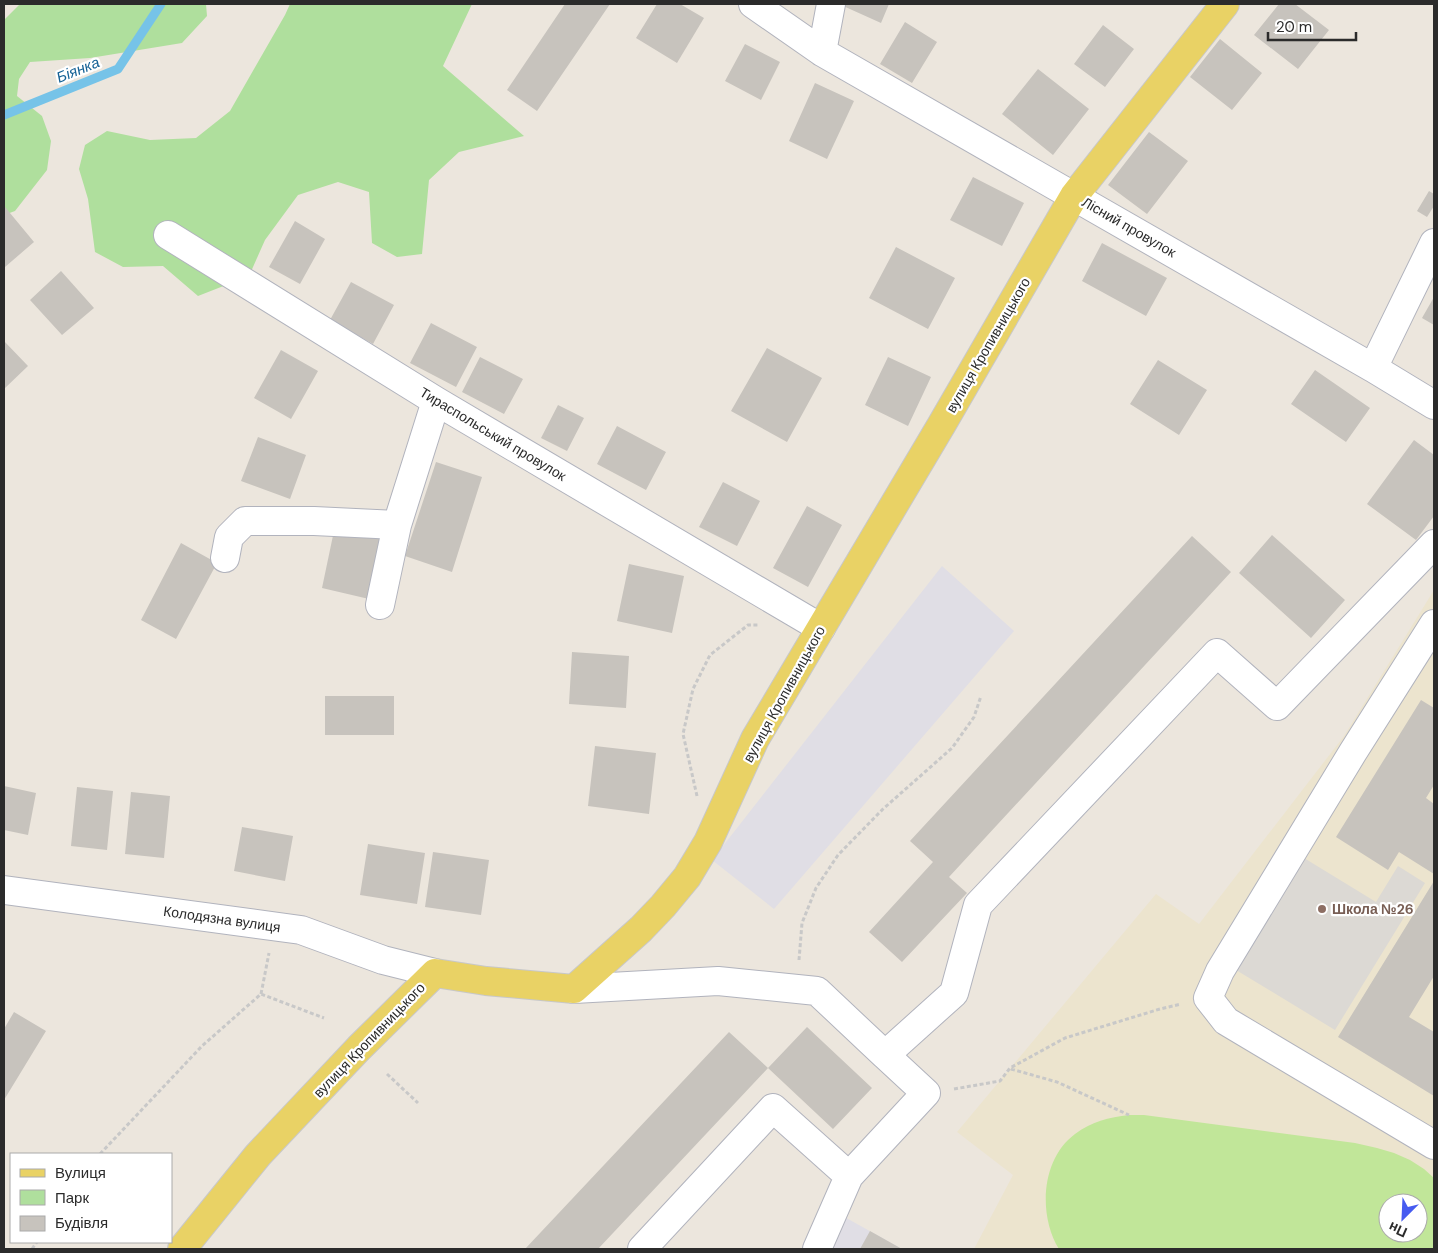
<svg xmlns="http://www.w3.org/2000/svg" width="1438" height="1253" font-family="'DM Sans',sans-serif">
  <style>
    .industrial { fill: #e0dee5 }
    .education { fill: #ece4ce; fill-rule: evenodd }
    .green { fill: #afdf9d }
    .pitch { fill: #c1e699; fill-rule: evenodd }
    .plaza { fill: #dcd9d4 }
    .lines { fill: none; stroke-linecap: round; stroke-linejoin: round }
    .stream { stroke: #76c3e8; stroke-width: 9 }
    .building { fill: #c7c3bd }
    .minor-casing { stroke: #b1b3bd; stroke-width: 30 }
    .major-casing { stroke: #c8c8c8; stroke-width: 30 }
    .path { stroke: #c8c8c8; stroke-width: 3; stroke-dasharray: 4 2.5; stroke-linecap: butt }
    .minor { stroke: #fff; stroke-width: 28 }
    .major { stroke: #e9d265; stroke-width: 28 }
    .education-dot { fill: #8d6e63; stroke: #fff; stroke-width: 2 }
    .labels { text-anchor: middle; dominant-baseline: central; stroke-width: 4.5; stroke-linejoin: round; paint-order: stroke }
    .street-label { font-size: 14px; fill: #2b2b2b; stroke: #fff }
    .education-label { font-size: 14px; font-weight: bold; fill: #785e54; stroke: #fff; text-anchor: start }
    .water-label { font-size: 15px; font-style: italic; fill: #146195; stroke: #fff }
  </style>
  <rect width="100%" height="100%" fill="#ece6dd"/>
  <!-- industrial -->
  <path class="industrial" d="M942,566L1014,631L774,909L712,860Z
    M832,1210L902,1249H810Z"/>
  <!-- education -->
  <path class="education" d="M1434,590V1249H974L1013,1175L957,1132L1156,894L1199,924L1344,736ZM1388,1203H1418V1233H1388Z"/>
  <!-- green -->
  <path class="green" d="M20,4H206L207,16L182,43L90,58L30,62L19,79L17,96L42,116L51,141L47,170L15,211L4,215V20Z
    M290,4H472L443,66L524,136L459,152L429,180L422,254L397,257L372,243L369,192L338,182L298,195L265,240L249,276L198,296L163,266L123,267L95,252L88,199L79,169L85,145L107,131L150,140L196,138L230,111L285,15Z"/>
  <!-- pitch -->
  <path class="pitch" d="M1129,1115H1144L1355,1143L1377,1148L1394,1153L1410,1160L1424,1169L1434,1178V1249H1059C1038,1215 1041,1159 1075,1134C1091,1122 1109,1117 1129,1115ZM1388,1203H1418V1233H1388Z"/>
  <!-- plaza -->
  <path class="plaza" d="M1304,858L1376,902L1398,866L1425,883L1335,1030L1236,970Z"/>
  <g class="lines">
    <!-- stream -->
    <path class="stream" d="M4,115L118,69L161,4"/>
  </g>
  <!-- building -->
  <path class="building" d="M565,4H610L537,111L507,90Z
    M657,4H680L704,18L677,63L636,38Z
    M842,4H889L881,23L841,5Z
    M1279,4H1295L1329,30L1298,69L1254,35Z
    M905,22L937,42L912,83L880,64Z
    M1103,25L1134,49L1105,87L1074,64Z
    M1220,39L1262,73L1232,110L1190,77Z
    M745,44L780,62L761,100L725,81Z
    M1038,69L1089,109L1053,155L1002,114Z
    M815,83L854,101L827,159L789,141Z
    M1149,132L1188,161L1147,214L1108,185Z
    M973,177L1024,203L1002,246L950,220Z
    M1429,191L1434,194V206L1427,217L1417,211Z
    M5,207L34,242L5,267L4,208Z
    M295,221L325,239L300,284L269,267Z
    M1102,243L1167,278L1146,316L1082,281Z
    M896,247L955,278L928,329L869,298Z
    M61,271L94,308L62,335L30,300Z
    M351,282L394,305L373,344L330,320Z
    M1434,297V325L1422,318Z
    M431,323L477,347L456,387L410,363Z
    M4,341L28,366L4,389Z
    M767,348L822,378L787,442L731,411Z
    M281,350L318,371L291,419L254,398Z
    M480,357L523,379L504,414L462,392Z
    M888,357L931,377L908,426L865,405Z
    M1158,360L1207,390L1179,435L1130,404Z
    M1315,370L1370,408L1346,442L1291,404Z
    M558,405L584,418L567,451L541,438Z
    M617,426L666,452L646,490L597,464Z
    M258,437L306,455L290,499L241,481Z
    M1414,440L1434,455V516L1416,540L1367,504Z
    M436,462L482,477L452,572L405,556Z
    M723,482L760,501L737,546L699,527Z
    M807,506L842,525L808,587L773,568Z
    M335,526L382,536L369,599L322,588Z
    M1272,535L1345,600L1311,638L1239,573Z
    M1192,536L1231,572L949,877L967,893L902,962L869,932L933,862L910,841Z
    M181,543L217,563L176,639L141,620Z
    M629,564L684,576L672,633L617,621Z
    M572,652L629,656L626,708L569,704Z
    M325,696H394V735H325Z
    M1421,700L1434,708V785L1426,798L1434,804V874L1399,852L1388,870L1336,837Z
    M595,746L656,753L649,814L588,806Z
    M4,786L36,793L28,835L4,830Z
    M77,787L113,791L107,850L71,846Z
    M131,792L170,796L164,858L125,854Z
    M242,827L293,836L285,881L234,871Z
    M368,844L425,853L417,904L360,895Z
    M433,852L489,860L481,915L425,907Z
    M1434,881V976L1409,1017L1434,1032V1096L1338,1037Z
    M14,1012L46,1031L4,1100V1029Z
    M807,1027L872,1088L833,1129L768,1068L598,1249H525L729,1032L768,1068Z
    M870,1231L902,1249H860Z"/>
  <g class="lines">
    <!-- minor casing -->
    <g class="minor-casing">
      <path id="minor" d="M753,4L822,52L1373,368L1434,405
        M822,52L831,4
        M168,235L436,401L821,628
        M1373,368L1434,243
        M225,558L229,537L245,521H314L397,525
        M380,605L397,525L436,401
        M1434,624L1353,752L1220,971L1208,998L1226,1021L1434,1145
        M4,890L301,930L383,960L435,973
        M574,989L718,981L817,991L885,1055L954,993L978,905L1217,653L1277,706L1434,544
        M642,1249L773,1108L849,1176L926,1093L885,1055
        M817,1249L849,1176"/>
    </g>
    <!-- major casing -->
    <g class="major-casing">
      <path id="major" d="M182,1249L258,1155L359,1048L435,973L486,981L574,989L641,929L663,906L687,877L708,842L755,739L942,424L1074,196L1225,4"/>
    </g>
    <!-- path -->
    <path class="path" d="M697,796L683,734L693,689L710,655L748,625H758
      M799,960L802,923L816,888L838,855L883,809L952,748L974,717L981,696
      M261,994L269,953
      M1011,1069L1057,1082L1129,1115
      M387,1074L418,1103
      M954,1089L1000,1081L1010,1068L1065,1038L1160,1009L1181,1004
      M100,1154L202,1046L261,994L324,1018
      M32,1249L37,1242"/>
    <!-- minor -->
    <use href="#minor" class="minor"/>
    <!-- major -->
    <use href="#major" class="major"/>
  </g>
  <!-- markers -->
  <circle class="education-dot" cx="1322" cy="909" r="5"/>
  <g class="labels">
    <!-- street labels -->
    <g class="street-label">
      <text transform="translate(1129 227) rotate(30)">Лісний провулок</text>
      <text transform="translate(988 345) rotate(-60)">вулиця Кропивницького</text>
      <text transform="translate(493 434) rotate(31)">Тираспольський провулок</text>
      <text transform="translate(784 694) rotate(-61)">вулиця Кропивницького</text>
      <text transform="translate(222 919) rotate(8)">Колодязна вулиця</text>
      <text transform="translate(369 1040) rotate(-46)">вулиця Кропивницького</text>
    </g>
    <!-- education labels -->
    <g class="education-label">
      <text x="1332" y="909">Школа №26</text>
    </g>
    <!-- water labels -->
    <g class="water-label">
      <text transform="translate(78 70) rotate(-22)">Біянка</text>
    </g>
  </g>
  <!-- border -->
  <rect width="1438" height="1253" fill="none" stroke="#2b2b2b" stroke-width="10"/>
  <!-- legend -->
  <rect x="10" y="1153" width="162" height="90" fill="#ffffff" stroke="#aaaaaa"/>
  <rect x="20" y="1169" width="25" height="8" fill="#e9d265" stroke="#aaaaaa"/>
  <text x="55" y="1178" font-size="15" fill="#2b2b2b">Вулиця</text>
  <rect x="20" y="1190" width="25" height="15" fill="#afdf9d" stroke="#aaaaaa"/>
  <text x="55" y="1203" font-size="15" fill="#2b2b2b">Парк</text>
  <rect x="20" y="1216" width="25" height="15" fill="#c7c3bd" stroke="#aaaaaa"/>
  <text x="55" y="1228" font-size="15" fill="#2b2b2b">Будівля</text>
  <!-- north arrow -->
  <g transform="translate(1403 1218) rotate(204)"><circle r="24" fill="#ffffff" stroke="#aaaaaa"/>
  <path d="M0-4L9 19L0 12L-9 19Z" fill="#465bf0"/>
  <text y="-8" font-size="14" font-weight="bold" text-anchor="middle" fill="#2b2b2b">Пн</text>
  </g>
  <!-- scale -->
  <path d="M1268 32v8h88v-8" fill="none" stroke="#2b2b2b" stroke-width="2.5"/>
  <text x="1276" y="32" font-size="15" fill="#2b2b2b" stroke="#ffffff" stroke-width="4" paint-order="stroke">20 m</text>
</svg>
